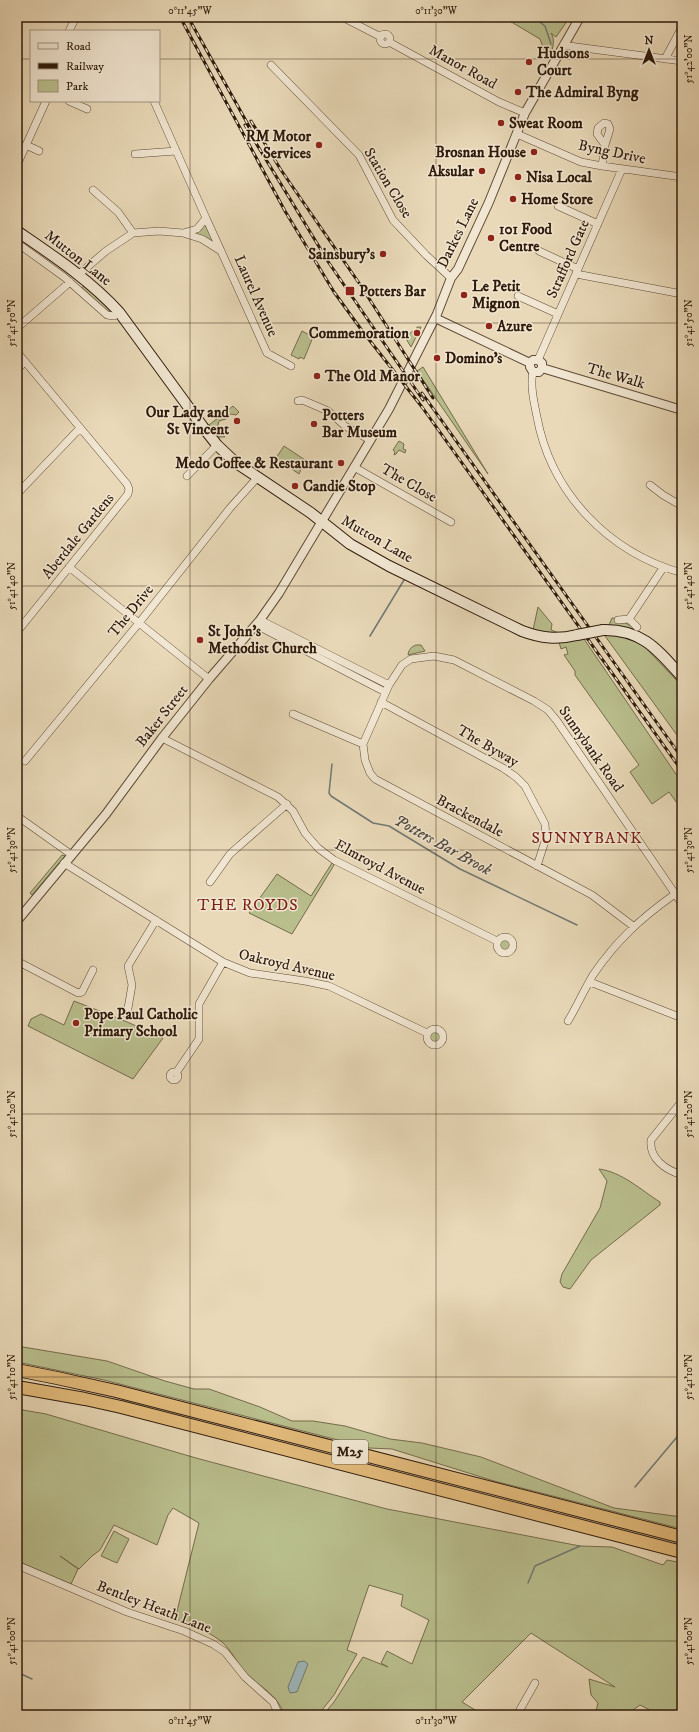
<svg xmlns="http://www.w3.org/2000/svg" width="699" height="1732" font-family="'IM FELL DW Pica',serif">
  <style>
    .green { fill: #b9be8d; stroke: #746c4c }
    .water { fill: #9db7bb; stroke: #717975 }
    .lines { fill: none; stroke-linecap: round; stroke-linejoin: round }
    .stream { stroke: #717975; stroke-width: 1.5 }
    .minor-casing { stroke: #5e4a36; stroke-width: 8 }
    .tertiary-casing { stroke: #5e4a36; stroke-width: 10 }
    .secondary-casing { stroke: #2f1b0b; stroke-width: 12 }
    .motorway-casing { stroke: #2f1b0b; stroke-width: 14 }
    .minor { stroke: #f1e6d1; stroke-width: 7 }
    .tertiary { stroke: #f1e6d1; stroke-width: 8 }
    .secondary { stroke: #f1e6d1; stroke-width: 10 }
    .motorway { stroke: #e4bc7c; stroke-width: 12 }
    .rail-casing { stroke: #2f1b0b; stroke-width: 3 }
    .rail { stroke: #f1e6d1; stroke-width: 1.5; stroke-dasharray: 4.5; stroke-linecap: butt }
    .secondary-bridge-casing { stroke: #2f1b0b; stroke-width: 12; stroke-linecap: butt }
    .secondary-bridge { stroke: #f1e6d1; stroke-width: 10 }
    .ticks { fill: none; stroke: #2f1b0b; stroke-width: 1; stroke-opacity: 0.45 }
    .poi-dot { fill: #8f2418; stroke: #f1e6d1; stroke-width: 1.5 }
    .labels { text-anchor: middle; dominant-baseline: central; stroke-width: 3; stroke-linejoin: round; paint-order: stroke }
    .shield { fill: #f1e6d1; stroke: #695846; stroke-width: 1 }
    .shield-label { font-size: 14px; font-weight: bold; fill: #2f1b0b }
    .poi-label { font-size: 15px; font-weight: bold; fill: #2f1b0b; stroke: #f1e6d1; text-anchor: start }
    .street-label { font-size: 15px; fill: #2f1b0b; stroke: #f1e6d1 }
    .neighbourhood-label { font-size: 16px; letter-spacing: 1px; fill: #7a1f14; stroke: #f1e6d1 }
    .water-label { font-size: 16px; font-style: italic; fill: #504a40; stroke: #f1e6d1 }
    .neatline { fill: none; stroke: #2f1b0b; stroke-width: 1.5 }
    .ticks-label { font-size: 10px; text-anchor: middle; fill: #2f1b0b }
  </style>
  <rect width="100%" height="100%" fill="#e9d9b8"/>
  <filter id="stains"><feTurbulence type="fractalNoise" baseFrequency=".005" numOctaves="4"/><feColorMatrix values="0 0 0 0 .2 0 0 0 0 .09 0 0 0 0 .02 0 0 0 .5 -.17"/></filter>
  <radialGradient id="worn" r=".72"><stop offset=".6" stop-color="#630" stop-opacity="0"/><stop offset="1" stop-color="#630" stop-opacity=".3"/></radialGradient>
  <!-- green -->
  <path class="green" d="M503,17H570L556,37L551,33C555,39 553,45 552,52L548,54L544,50L540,39Z
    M205,224L214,243L193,234Z
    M84,285L112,312L109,313L82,288Z
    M417,327H421L411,347L405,337L413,331L414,334L416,333Z
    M302,331L313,337L304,359L300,357L299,359L291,355Z
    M423,367L488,474L417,371Z
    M233,406L239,412L236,415L231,414L226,419L219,421L217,429L225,437H218L209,425Z
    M399,441L404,444L403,449L406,450L405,453L399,450L396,454L394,455L395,452L393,450Z
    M284,446L305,460L299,474L276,458Z
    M538,607L552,624L551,630L559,633H550L533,630Z
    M612,618C618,618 631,626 635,629L609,625Z
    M607,634L627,638L644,646L682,686V742L605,636Z
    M584,639L682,783V810L669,792L652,804L630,772L639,765L575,675V671L564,655L568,654L566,647L561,649L559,642Z
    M416,645H421L425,651L408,655C409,649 411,647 416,645Z
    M62,855L65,856L32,895L30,893Z
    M332,863L334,865L292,934L249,913L277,874L311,896Z
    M499.5 945a5.5 5.5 0 1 1 11 0a5.5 5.5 0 1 1-11 0Z
    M74,1001L125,1021L163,1038L133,1079L28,1026L31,1019L41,1014L64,1025Z
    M428 1038a6 6 0 1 1 12 0a6 6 0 1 1-12 0Z
    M599,1169C622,1172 641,1190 660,1202V1205L591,1260L570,1289L563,1287L560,1282L562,1274L600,1208L607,1181Z
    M17,1346L107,1361L165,1381L194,1389H209L260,1407L292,1421H313L345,1426L390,1439L422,1443L481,1457L614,1508L682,1517V1529L494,1481L392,1449L369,1448L104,1380L17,1362Z
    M17,1409L46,1414L196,1458L387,1509L580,1546L612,1547L663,1565L667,1560L682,1563V1701L673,1715H660L640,1705L626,1715H595L598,1703L591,1695L589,1679L615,1687L531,1633L462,1702L480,1713V1715H323L334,1702L363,1657L388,1667L381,1663L387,1651L412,1664L429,1620L401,1606L403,1595L369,1585L347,1650L357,1654L334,1695L318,1715H284C278,1694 259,1687 245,1672C235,1660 229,1645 215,1637C203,1629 188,1624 175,1619L199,1523L173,1508L168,1515L157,1545L114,1525L100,1550L92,1556L79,1569L60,1556L78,1569L71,1584L17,1561Z
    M114,1531L129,1539L117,1563L101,1556Z"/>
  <!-- water -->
  <path class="water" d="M304,1661L308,1664L297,1692L290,1693L288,1687L298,1662Z"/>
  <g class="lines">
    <!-- stream -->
    <path class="stream" d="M533,17L545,26L551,44
      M370,636L404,580
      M332,764L329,793L331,796L373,823L389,826L460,869L577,925
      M635,1487L682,1431
      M528,1583L535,1566L580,1546
      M17,1672L32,1679"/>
    <!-- minor casing -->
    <g class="minor-casing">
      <path id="minor" d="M342,17L381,37
        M69,31L76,17
        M380 39a5 5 0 1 1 10 0a5 5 0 1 1-10 0Z
        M389,42L499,102L525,113
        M564,44L569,46L682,61
        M665,59L682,27
        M271,65L359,155L393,220L426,255L451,278
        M69,101L87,109
        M154,101L206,218
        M517,134L581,162L602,166L682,177
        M26,145L39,151
        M135,154L176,151
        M17,165L46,101
        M602,166L605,145L610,129L608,124L604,123L598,128L597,134L605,145
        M93,190L118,212L133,233
        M558,206L598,224
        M183,233L197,229L206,218L221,251
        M17,243L64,277L107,315L114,316L119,312
        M539,251L578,269
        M576,274L682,294
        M78,275L106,251L133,233L159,231L183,233L202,239L221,251L267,353L291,366
        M518,296L558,314
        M17,328L70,282
        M17,352L127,484L129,489L128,494L17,632
        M538,360L622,169
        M17,369L25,362
        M533,372C530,386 534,402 537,417C551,493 608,552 682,573
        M298,401L302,400L307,402L328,411L345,426L370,440
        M354,467L451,522
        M187,476L217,445
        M650,485L663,495L682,506
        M17,494L80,428
        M69,567L209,679
        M629,619L637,627
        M260,620L389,685
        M618,620L629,619L663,568
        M256,625L385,692
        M381,702L503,768L516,777L525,786L545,824L546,838L537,866
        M293,714L363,744
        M162,738L278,797L293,811L305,833L318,848L334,860L497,941
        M25,761L139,623L230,508L257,478
        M17,816L72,855
        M64,863L223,962L250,973L305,981L329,986L427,1033
        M210,882L230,854L287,804
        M633,926L592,895L375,779L370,773L365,760L363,744L389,685L402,665L411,659L434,656L454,660L534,701L548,710L557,721L682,904
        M497 945a8 8 0 1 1 16 0a8 8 0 1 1-16 0Z
        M17,961L78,993L82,992L93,970
        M590,982L682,1018
        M127,1014L132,985L128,966L156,920
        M568,1021C577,1006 584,990 593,975C616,941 641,918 675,894
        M427 1037a8 8 0 1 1 16 0a8 8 0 1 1-16 0Z
        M170 1076a4 4 0 1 1 8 0a4 4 0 1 1-8 0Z
        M176,1073L199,1039V1004L223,962
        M682,1103L679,1105L651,1140C649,1159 666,1170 682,1175
        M17,1565L127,1612L184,1631L213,1644L225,1652L245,1677L273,1702L279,1715
        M517,1715L535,1683"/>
    </g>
    <!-- tertiary casing -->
    <g class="tertiary-casing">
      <path id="tertiary" d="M435,318L530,363
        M530,363V367L533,372H539L542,368
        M530,363L533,360H538L542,363V368
        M542,368L682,410
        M17,921L106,814L162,738L209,679L260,620L279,593L389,409L437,314L451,278L458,269L489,202L525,113L580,17"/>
    </g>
    <!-- secondary casing -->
    <g class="secondary-casing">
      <path id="secondary" d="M17,231C52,255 90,280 119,312L203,427L217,445L235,462L311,513L350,544L389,566L522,631C541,638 557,640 577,635
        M603,630C642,629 658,650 682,677"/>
    </g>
    <!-- motorway casing -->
    <g class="motorway-casing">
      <path id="motorway" d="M17,1370L57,1378L116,1391L682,1537
        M17,1387L85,1399L121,1407L682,1552"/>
    </g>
    <!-- minor -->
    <use href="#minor" class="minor"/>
    <!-- tertiary -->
    <use href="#tertiary" class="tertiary"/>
    <!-- secondary -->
    <use href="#secondary" class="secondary"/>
    <!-- motorway -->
    <use href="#motorway" class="motorway"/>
    <!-- rail casing -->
    <g class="rail-casing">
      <path id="rail" d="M180,17L285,211L334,292L363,332L422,407L682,771
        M188,17L250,128
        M251,121L281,170L359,283L433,398
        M245,125L329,263L423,400
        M422,393L682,758"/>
    </g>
    <!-- rail -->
    <use href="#rail" class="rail"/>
    <!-- secondary-bridge casing -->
    <g class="secondary-bridge-casing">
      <path id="secondary-bridge" d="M577,635L603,630"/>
    </g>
    <!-- secondary-bridge -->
    <use href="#secondary-bridge" class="secondary-bridge"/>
  </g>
  <!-- ticks -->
  <path class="ticks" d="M190,17V1715M436,17V1715M681,17V1715M17,59H31M159,59H682M17,323H682M17,586H682M17,850H682M17,1114H682M17,1377H682M17,1641H682"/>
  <!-- markers -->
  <g class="poi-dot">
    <circle cx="529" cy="62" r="4"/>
    <circle cx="518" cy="92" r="4"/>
    <circle cx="501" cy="123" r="4"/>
    <circle cx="319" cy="145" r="4"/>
    <circle cx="534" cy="152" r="4"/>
    <circle cx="482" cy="171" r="4"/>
    <circle cx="518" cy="177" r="4"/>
    <circle cx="513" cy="199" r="4"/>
    <circle cx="491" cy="238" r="4"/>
    <circle cx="383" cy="254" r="4"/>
    <rect x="345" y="286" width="10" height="10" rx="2"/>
    <circle cx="464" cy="295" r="4"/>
    <circle cx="489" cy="326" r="4"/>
    <circle cx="417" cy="333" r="4"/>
    <circle cx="437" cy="358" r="4"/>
    <circle cx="317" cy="376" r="4"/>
    <circle cx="237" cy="421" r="4"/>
    <circle cx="314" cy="424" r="4"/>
    <circle cx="341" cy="463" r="4"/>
    <circle cx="295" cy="486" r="4"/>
    <circle cx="200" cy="640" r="4"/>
    <circle cx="76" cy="1023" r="4"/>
  </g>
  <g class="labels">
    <!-- shield labels -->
    <rect class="shield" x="332" y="1440" width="36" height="24" rx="3"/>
    <g class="shield-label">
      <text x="350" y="1452">M25</text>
    </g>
    <!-- poi labels -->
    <g class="poi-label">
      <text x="537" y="53">Hudsons<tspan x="537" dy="17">Court</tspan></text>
      <text x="526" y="92">The Admiral Byng</text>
      <text x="509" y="123">Sweat Room</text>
      <text x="311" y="136" text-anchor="end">RM Motor<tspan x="311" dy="17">Services</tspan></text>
      <text x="526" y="152" text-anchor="end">Brosnan House</text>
      <text x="474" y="171" text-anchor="end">Aksular</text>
      <text x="526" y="177">Nisa Local</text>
      <text x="521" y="199">Home Store</text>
      <text x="499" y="229">101 Food<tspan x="499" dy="17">Centre</tspan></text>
      <text x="375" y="254" text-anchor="end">Sainsbury's</text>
      <text x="472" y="286">Le Petit<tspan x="472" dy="17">Mignon</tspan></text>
      <text x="359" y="291">Potters Bar</text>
      <text x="497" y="326">Azure</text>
      <text x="409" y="333" text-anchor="end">Commemoration</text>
      <text x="445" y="358">Domino's</text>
      <text x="325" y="376">The Old Manor</text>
      <text x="229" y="412" text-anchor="end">Our Lady and<tspan x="229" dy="17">St Vincent</tspan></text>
      <text x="322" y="415">Potters<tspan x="322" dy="17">Bar Museum</tspan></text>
      <text x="333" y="463" text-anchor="end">Medo Coffee &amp; Restaurant</text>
      <text x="303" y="486">Candie Stop</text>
      <text x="208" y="631">St John's<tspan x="208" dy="17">Methodist Church</tspan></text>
      <text x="84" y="1014">Pope Paul Catholic<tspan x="84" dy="17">Primary School</tspan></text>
    </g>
    <!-- street labels -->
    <g class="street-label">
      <text transform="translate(463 67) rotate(29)">Manor Road</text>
      <text transform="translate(612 152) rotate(12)">Byng Drive</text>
      <text transform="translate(388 183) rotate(59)">Station Close</text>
      <text transform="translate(458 233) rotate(-64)">Darkes Lane</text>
      <text transform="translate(78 258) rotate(38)">Mutton Lane</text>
      <text transform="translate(568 259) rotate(-66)">Strafford Gate</text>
      <text transform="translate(256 296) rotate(66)">Laurel Avenue</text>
      <text transform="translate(616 376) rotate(16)">The Walk</text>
      <text transform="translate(409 483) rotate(30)">The Close</text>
      <text transform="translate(78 536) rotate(-51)">Aberdale Gardens</text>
      <text transform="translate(377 539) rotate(30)">Mutton Lane</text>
      <text transform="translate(131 611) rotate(-51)">The Drive</text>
      <text transform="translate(162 716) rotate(-52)">Baker Street</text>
      <text transform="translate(488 746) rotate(30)">The Byway</text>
      <text transform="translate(591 749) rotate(55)">Sunnybank Road</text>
      <text transform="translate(470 816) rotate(28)">Brackendale</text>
      <text transform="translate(380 867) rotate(28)">Elmroyd Avenue</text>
      <text transform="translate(287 965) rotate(13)">Oakroyd Avenue</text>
      <text transform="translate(154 1607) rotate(21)">Bentley Heath Lane</text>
    </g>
    <!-- neighbourhood labels -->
    <g class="neighbourhood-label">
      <text x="587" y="838">SUNNYBANK</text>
      <text x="248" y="905">THE ROYDS</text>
    </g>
    <!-- water labels -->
    <g class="water-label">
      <text transform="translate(443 845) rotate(29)">Potters Bar Brook</text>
    </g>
  </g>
  <!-- margin -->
  <rect width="699" height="1732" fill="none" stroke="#e9d9b8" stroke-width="44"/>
  <!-- legend -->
  <rect x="30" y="30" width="130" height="72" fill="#f1e6d1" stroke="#a39582"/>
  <rect x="38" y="43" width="20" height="6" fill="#f1e6d1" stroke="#a39582"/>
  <text x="66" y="50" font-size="12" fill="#2f1b0b">Road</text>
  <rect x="38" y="63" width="20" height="6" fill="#2f1b0b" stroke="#a39582"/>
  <text x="66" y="70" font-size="12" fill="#2f1b0b">Railway</text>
  <rect x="38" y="80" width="20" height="12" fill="#b9be8d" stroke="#a39582"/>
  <text x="66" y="90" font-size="12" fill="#2f1b0b">Park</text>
  <!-- north arrow -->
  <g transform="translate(649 50)" stroke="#f1e6d1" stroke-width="3" paint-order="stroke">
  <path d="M0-3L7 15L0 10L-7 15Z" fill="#2f1b0b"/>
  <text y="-6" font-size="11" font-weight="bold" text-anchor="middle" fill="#2f1b0b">N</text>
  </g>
  <rect x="22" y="22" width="655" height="1688" class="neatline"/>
  <g class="ticks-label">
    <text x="190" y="14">0°11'45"W</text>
    <text x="436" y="14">0°11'30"W</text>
    <text transform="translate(688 59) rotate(-90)" y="4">51°42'00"N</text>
    <text transform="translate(11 323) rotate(-90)" y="4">51°41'50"N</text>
    <text transform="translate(688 323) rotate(-90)" y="4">51°41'50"N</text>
    <text transform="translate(11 586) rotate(-90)" y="4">51°41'40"N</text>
    <text transform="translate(688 586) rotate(-90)" y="4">51°41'40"N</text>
    <text transform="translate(11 850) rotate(-90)" y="4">51°41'30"N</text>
    <text transform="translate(688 850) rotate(-90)" y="4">51°41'30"N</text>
    <text transform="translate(11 1114) rotate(-90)" y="4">51°41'20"N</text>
    <text transform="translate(688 1114) rotate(-90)" y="4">51°41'20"N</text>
    <text transform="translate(11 1377) rotate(-90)" y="4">51°41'10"N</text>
    <text transform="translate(688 1377) rotate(-90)" y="4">51°41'10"N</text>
    <text transform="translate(11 1641) rotate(-90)" y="4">51°41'00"N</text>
    <text transform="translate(688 1641) rotate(-90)" y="4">51°41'00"N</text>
    <text x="190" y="1724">0°11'45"W</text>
    <text x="436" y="1724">0°11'30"W</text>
  </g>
  <rect width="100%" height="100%" filter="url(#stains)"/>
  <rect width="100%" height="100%" fill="url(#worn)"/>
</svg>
